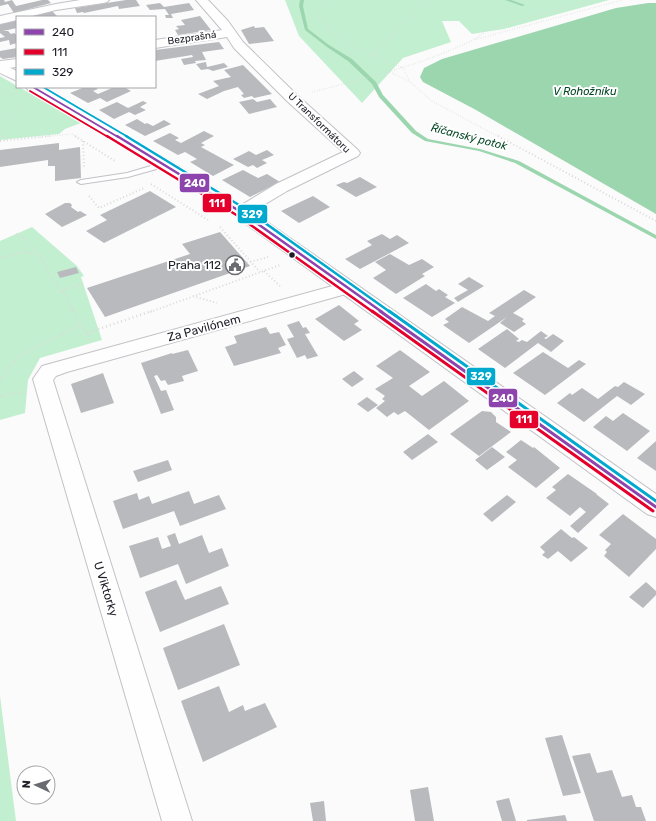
<svg xmlns="http://www.w3.org/2000/svg" width="656" height="821" font-family="Rubik,sans-serif">
  <style>
    .green { fill: #c3efd1 }
    .water { fill: #9cd6af }
    .lines { fill: none; stroke-linecap: round; stroke-linejoin: round }
    .stream { fill: #9cd6af; fill-rule: evenodd }
    .building { fill: #b9babe }
    .service-casing { stroke: #c2c2c7; stroke-width: 2 }
    .minor-casing { stroke: #c2c2c7; stroke-width: 2 }
    .tertiary-casing { stroke: #c2c2c7; stroke-width: 2 }
    .path-far2 { stroke: #dadada; stroke-width: 1.5; stroke-dasharray: 0.5 2; stroke-linecap: butt }
    .path-far1 { stroke: #dadada; stroke-width: 2; stroke-dasharray: 1 2.5; stroke-linecap: butt }
    .path { stroke: #dadada; stroke-width: 2.5; stroke-dasharray: 1 3; stroke-linecap: butt }
    .service { fill: #fefefe; fill-rule: evenodd }
    .minor { fill: #fefefe; fill-rule: evenodd }
    .tertiary { fill: #fefefe; fill-rule: evenodd }
    .bus-1-far2-casing { stroke: #fff; stroke-width: 4 }
    .bus-1-far1-casing { stroke: #fff; stroke-width: 5 }
    .bus-1-casing { stroke: #fff; stroke-width: 6 }
    .bus-2-far2-casing { stroke: #fff; stroke-width: 4 }
    .bus-2-far1-casing { stroke: #fff; stroke-width: 5 }
    .bus-2-casing { stroke: #fff; stroke-width: 6 }
    .bus-3-far2-casing { stroke: #fff; stroke-width: 4 }
    .bus-3-far1-casing { stroke: #fff; stroke-width: 5 }
    .bus-3-casing { stroke: #fff; stroke-width: 6 }
    .bus-1-far2 { stroke: #8e44ad; stroke-width: 2 }
    .bus-1-far1 { stroke: #8e44ad; stroke-width: 2.5 }
    .bus-1 { stroke: #8e44ad; stroke-width: 3 }
    .bus-2-far2 { stroke: #e4002b; stroke-width: 2 }
    .bus-2-far1 { stroke: #e4002b; stroke-width: 2.5 }
    .bus-2 { stroke: #e4002b; stroke-width: 3 }
    .bus-3-far2 { stroke: #00a9ce; stroke-width: 2 }
    .bus-3-far1 { stroke: #00a9ce; stroke-width: 2.5 }
    .bus-3 { stroke: #00a9ce; stroke-width: 3 }
    .bus-dot { fill: #1c1d26; stroke: #fff; stroke-width: 1.5 }
    .labels { text-anchor: middle; dominant-baseline: central; stroke-width: 4; stroke-linejoin: round; paint-order: stroke }
    .far-street-label { font-size: 10px; fill: #1c1d26; stroke: #fff }
    .far-water-label { font-size: 11px; font-style: italic; fill: #034724; stroke: #fff }
    .poi-label { font-size: 12px; fill: #1c1d26; stroke: #fff; text-anchor: end }
    .street-label { font-size: 12px; fill: #1c1d26; stroke: #fff }
    .line-badge { stroke: #fff; stroke-width: 1.5 }
    .badge-label { font-size: 11px; text-anchor: middle; font-weight: bold; fill: #fff }
  </style>
  <rect width="100%" height="100%" fill="#fbfbfb"/>
  <!-- green -->
  <path class="green" d="M285,0H609L504,29L472,34L459,21H442L451,42L403,58L362,103L299,36Z
    M0,76L81,123L65,129L59,134L0,140Z
    M32,227L77,266L84,276L81,277L102,340L40,358L28,380L25,413L0,420V241Z
    M0,696L16,821H0Z"/>
  <!-- water -->
  <path class="water" d="M648,3H656V214L476,110L423,82L420,77L424,68L442,59L616,8Z"/>
  <g class="lines">
    <!-- stream -->
    <path class="stream" d="M300,0H304L303,6L308,29L329,45L352,59L376,82L383,95L416,131L428,139L480,149L519,161L656,235V239L515,163L479,151L425,141L412,133L379,97L372,84L348,61L327,47L305,30L299,6Z
      M505,0H511L525,5L522,6Z"/>
  </g>
  <!-- building -->
  <path class="building" d="M0,0H4L5,2L12,0L16,6L42,0H48L51,3L14,13L8,4L0,6Z
    M126,0H136L140,6L119,9L118,6L84,13L83,12L77,13L75,8Z
    M160,3L164,7L189,3L194,10L171,14L173,18H166L165,15H169L165,9L150,10L146,5Z
    M52,11L58,17H30V16Z
    M200,16L211,30L178,35L175,30L179,29L176,26L185,25L181,20Z
    M17,19V28L3,31H8L11,34L14,33L17,35V43L10,45L9,40L0,42V38L5,37L0,33V23Z
    M254,26L255,28L264,27L274,41L249,44L241,30Z
    M219,42L224,49L202,52L206,60L195,61L196,63L184,65L181,59L193,57L192,55L155,61V50Z
    M17,48V57L3,59L0,57V51Z
    M206,62L207,67L224,63L228,67L213,71L208,69L201,70L196,64Z
    M243,65L272,94L254,98L252,96L244,98L241,95L244,94L238,87L224,91L207,99L198,94L219,86L213,81L231,77L224,70Z
    M85,87H95L98,89L93,91L98,94L112,88L111,87H124L131,91L107,102L100,98L88,103L70,93Z
    M253,99L257,102L270,99L277,107L249,114L239,102Z
    M143,101L147,103L140,107L146,110L135,115L129,112L114,119L99,110L117,102L128,108Z
    M137,119L145,124L147,123L153,126L164,120L171,124L145,136L125,125Z
    M204,131L214,136L201,143L205,145L201,147L234,165L213,176L190,162L197,159L185,152L178,155L153,141L170,133L179,138L175,140L181,143Z
    M59,143V150L80,147L81,178L55,181V166H48V160L0,167V150Z
    M267,150L274,155L262,160L267,163L257,168L253,165L248,167L233,159L249,151L256,155Z
    M243,170L258,178L267,174L280,182L250,197L222,180Z
    M360,177L377,187L356,197L336,185L344,182L347,183Z
    M150,191L176,207L104,243L86,231L107,220L100,215Z
    M313,196L330,207L299,223L281,211Z
    M65,203H70L72,205L71,207L78,212L80,211L87,215L62,227L45,214Z
    M220,232L250,266L105,317L87,288L190,254L182,244Z
    M382,234L390,239L397,235L409,243L360,269L345,259L372,245L367,241Z
    M390,254L409,265L422,259L434,267L422,274L425,276L396,294L373,278L386,270L375,262Z
    M76,267L79,273L60,278L57,272Z
    M469,277L484,286L458,302L454,298L468,290L458,284Z
    M426,284L436,291L439,289L448,295L445,297L455,303L432,317L403,298Z
    M524,290L536,297L513,313L524,319L522,321L526,324L514,332L500,323L507,317L469,343L443,325L449,322L445,319L462,307L488,321L495,316L489,313Z
    M339,305L359,321L354,324L362,330L344,341L315,319Z
    M299,321L303,328L306,327L310,333L305,334L318,356L307,359L305,355L297,358L287,339L294,337L287,325Z
    M266,327L270,334L279,332L286,345L278,348L281,353L234,366L225,347L237,343L234,336Z
    M507,329L519,339L516,341L519,342L522,340L527,342L541,331L548,336L544,338L546,339L553,334L564,341L551,352L538,343L505,368L478,349Z
    M188,350L198,371L182,376L184,381L168,385L165,380L161,381L157,375L154,376L161,391L166,390L174,410L161,414L141,363L172,353V354Z
    M400,350L430,372L409,386L422,396L444,381L469,401L429,430L405,411L398,415L394,412L387,417L376,408L385,401L382,399L385,396L375,389L393,378L376,366Z
    M543,352L568,368L579,360L586,364L545,395L513,373Z
    M354,371L364,379L352,387L342,379Z
    M103,373L114,403L81,413L71,384Z
    M624,382L645,394L631,405L617,396L584,422L557,403L570,393L572,395L582,388L598,399L615,386L618,387Z
    M367,397L378,405L368,412L357,404Z
    M482,411L491,412L496,417V422L511,432L479,456L450,434Z
    M623,413L650,431L627,451L593,427L606,416L613,421Z
    M428,434L438,442L412,460L403,452Z
    M521,440L533,448L534,447L560,468L536,488L508,467L517,460L506,452Z
    M656,441V471L637,458Z
    M492,447L505,457L487,470L475,460Z
    M168,460L172,470L138,482L133,471Z
    M568,474L597,494H596L609,504L578,533L570,526L586,512L580,507L570,516L546,498L556,490L552,487Z
    M189,491L194,504L219,495L226,509L180,526L174,511L123,529L113,501L137,493L139,500L149,496L152,504Z
    M507,495L516,502L492,522L483,514Z
    M623,514L656,539V549L629,577L604,556L607,552L605,550L611,544L599,535Z
    M561,529L572,538L574,537L588,548L571,562L558,551L548,559L542,555L545,552L540,547Z
    M175,533L179,544L202,535L209,553L222,548L229,566L186,584L178,564L140,578L129,546L158,537L162,549L171,546L167,536Z
    M176,580L185,600L221,586L229,604L160,632L145,592Z
    M646,582L656,591V595L643,608L629,597Z
    M224,624L240,665L178,690L163,648Z
    M219,686L229,712L243,705L245,711L265,703L277,727L203,762L181,701Z
    M562,735L581,793L563,796L545,738Z
    M590,753L597,773L612,770L622,797L632,795L636,807H641L646,821H594L572,756Z
    M428,787L434,821H415L410,790Z
    M509,798L516,821H502L496,801Z
    M324,801L326,821H313L310,803Z
    M565,815L567,821H527V820Z"/>
  <g class="lines">
    <!-- service casing -->
    <g class="service-casing">
      <path id="service" d="M164,162H167V166L128,177L81,184L77,182L81,180L127,173Z"/>
    </g>
    <!-- minor casing -->
    <g class="minor-casing">
      <path id="minor" d="M80,0H109L107,2L103,3L56,10L28,17H17V20L0,24V16L56,4Z
        M196,0H208L228,21L243,42L297,95L358,150L360,153L358,156L287,191L247,215L241,217L235,215L233,212L235,209L276,184L343,152L287,101L234,48L227,37L155,48V40L222,30Z
        M17,59V67L0,69V61Z
        M347,282L353,284L356,288L353,292L67,372L56,376L53,380L192,821H162L33,379L42,366Z"/>
    </g>
    <!-- tertiary casing -->
    <g class="tertiary-casing">
      <path id="tertiary" d="M0,63L17,71V81L0,73Z
        M26,87H43L170,161L247,208L656,494V517L647,514L235,216L158,167L28,90Z"/>
    </g>
    <!-- path-far2 -->
    <path class="path-far2" d="M323,0L318,15L330,31L356,48L403,68L410,82L432,101L499,137
      M475,39L489,29L592,0
      M372,56L426,0
      M390,72L410,82
      M312,92C367,78 422,65 473,40L622,0
      M8,93L17,99
      M0,123L24,103
      M0,132L4,137
      M40,137L72,134L77,137"/>
    <!-- path-far1 -->
    <path class="path-far1" d="M3,136L6,140
      M75,136L115,161
      M498,136L656,221
      M0,141L50,136
      M83,141L84,167
      M151,184L208,220
      M89,196L99,208L144,188
      M220,227L260,272
      M16,234L27,240L34,249L32,252
      M0,258L24,252L39,255L52,279L67,298L74,312
      M247,263L268,257
      M264,271L281,287
      M62,291L84,283
      M193,296L217,303
      M150,312L280,265"/>
    <!-- path -->
    <path class="path" d="M73,311L80,325
      M87,333L152,311
      M0,380L19,356L80,325L87,333L89,340
      M0,396L23,392"/>
    <!-- service -->
    <use href="#service" class="service"/>
    <!-- minor -->
    <use href="#minor" class="minor"/>
    <!-- tertiary -->
    <use href="#tertiary" class="tertiary"/>
    <!-- bus-1-far2 casing -->
    <g class="bus-1-far2-casing">
      <path id="bus-1-far2" d="M33,87L118,137"/>
    </g>
    <!-- bus-1-far1 casing -->
    <g class="bus-1-far1-casing">
      <path id="bus-1-far1" d="M117,136L241,212L382,312"/>
    </g>
    <!-- bus-1 casing -->
    <g class="bus-1-casing">
      <path id="bus-1" d="M380,311L656,507"/>
    </g>
    <!-- bus-2-far2 casing -->
    <g class="bus-2-far2-casing">
      <path id="bus-2-far2" d="M30,91L108,137"/>
    </g>
    <!-- bus-2-far1 casing -->
    <g class="bus-2-far1-casing">
      <path id="bus-2-far1" d="M107,136L238,216L373,312"/>
    </g>
    <!-- bus-2 casing -->
    <g class="bus-2-casing">
      <path id="bus-2" d="M372,311L653,511"/>
    </g>
    <!-- bus-3-far2 casing -->
    <g class="bus-3-far2-casing">
      <path id="bus-3-far2" d="M43,87L128,137"/>
    </g>
    <!-- bus-3-far1 casing -->
    <g class="bus-3-far1-casing">
      <path id="bus-3-far1" d="M126,136L244,208L390,312"/>
    </g>
    <!-- bus-3 casing -->
    <g class="bus-3-casing">
      <path id="bus-3" d="M389,311L656,501"/>
    </g>
    <!-- bus-1-far2 -->
    <use href="#bus-1-far2" class="bus-1-far2"/>
    <!-- bus-1-far1 -->
    <use href="#bus-1-far1" class="bus-1-far1"/>
    <!-- bus-1 -->
    <use href="#bus-1" class="bus-1"/>
    <!-- bus-2-far2 -->
    <use href="#bus-2-far2" class="bus-2-far2"/>
    <!-- bus-2-far1 -->
    <use href="#bus-2-far1" class="bus-2-far1"/>
    <!-- bus-2 -->
    <use href="#bus-2" class="bus-2"/>
    <!-- bus-3-far2 -->
    <use href="#bus-3-far2" class="bus-3-far2"/>
    <!-- bus-3-far1 -->
    <use href="#bus-3-far1" class="bus-3-far1"/>
    <!-- bus-3 -->
    <use href="#bus-3" class="bus-3"/>
  </g>
  <!-- icons -->
  <defs>
    <g id="civic-ring" transform="scale(1)"><circle r="9.5" fill="#fff" stroke="#6a6b71" stroke-width="1.5"/><path d="M-.6-6.5H3V-4.5H.6V-3L4-1V1h2V6H-6V1h2V-1L-.6-3ZM-1.2 2.5V6h2.4V2.5Z" fill="#6a6b71"/></g>
  </defs>
  <g fill-rule="evenodd">
    <use href="#civic-ring" x="235" y="265"/>
  </g>
  <!-- markers -->
  <circle class="bus-dot" cx="292" cy="255" r="3.5"/>
  <g class="labels">
    <!-- far-street labels -->
    <g class="far-street-label">
      <text transform="translate(192 38) rotate(-8)">Bezprašná</text>
      <text transform="translate(319 123) rotate(44)">U Transformátoru</text>
    </g>
    <!-- far-water labels -->
    <g class="far-water-label">
      <text x="585" y="91">V Rohožníku</text>
      <text transform="translate(469 137) rotate(14)">Říčanský potok</text>
    </g>
    <!-- poi labels -->
    <g class="poi-label">
      <text x="221" y="265">Praha 112</text>
    </g>
    <!-- street labels -->
    <g class="street-label">
      <text transform="translate(204 328) rotate(-15)">Za Pavilónem</text>
      <text transform="translate(106 589) rotate(73)">U Viktorky</text>
    </g>
  </g>
  <g class="line-badge">
    <rect x="179" y="173" width="31" height="20" rx="4" fill="#8e44ad"/>
    <rect x="202" y="193" width="30" height="20" rx="4" fill="#e4002b"/>
    <rect x="237" y="204" width="31" height="20" rx="4" fill="#00a9ce"/>
    <rect x="466" y="367" width="30" height="19" rx="4" fill="#00a9ce"/>
    <rect x="488" y="388" width="30" height="20" rx="4" fill="#8e44ad"/>
    <rect x="509" y="410" width="30" height="19" rx="4" fill="#e4002b"/>
  </g>
  <g class="badge-label">
    <text x="195" y="187">240</text>
    <text x="217" y="207">111</text>
    <text x="252" y="218">329</text>
    <text x="481" y="380">329</text>
    <text x="503" y="402">240</text>
    <text x="524" y="423">111</text>
  </g>
  <!-- legend -->
  <rect x="16" y="16" width="140" height="72" fill="#ffffff" stroke="#a4a5a8"/>
  <rect x="24" y="29" width="20" height="6" fill="#8e44ad" stroke="#a4a5a8"/>
  <text x="52" y="36" font-size="12" fill="#1c1d26">240</text>
  <rect x="24" y="49" width="20" height="6" fill="#e4002b" stroke="#a4a5a8"/>
  <text x="52" y="56" font-size="12" fill="#1c1d26">111</text>
  <rect x="24" y="69" width="20" height="6" fill="#00a9ce" stroke="#a4a5a8"/>
  <text x="52" y="76" font-size="12" fill="#1c1d26">329</text>
  <!-- north arrow -->
  <g transform="translate(36 785) rotate(274)"><circle r="19" fill="#ffffff" stroke="#a4a5a8"/>
  <path d="M0-3L7 15L0 10L-7 15Z" fill="#6a6b71"/>
  <text y="-6" font-size="11" font-weight="bold" text-anchor="middle" fill="#1c1d26">N</text>
  </g>
</svg>
